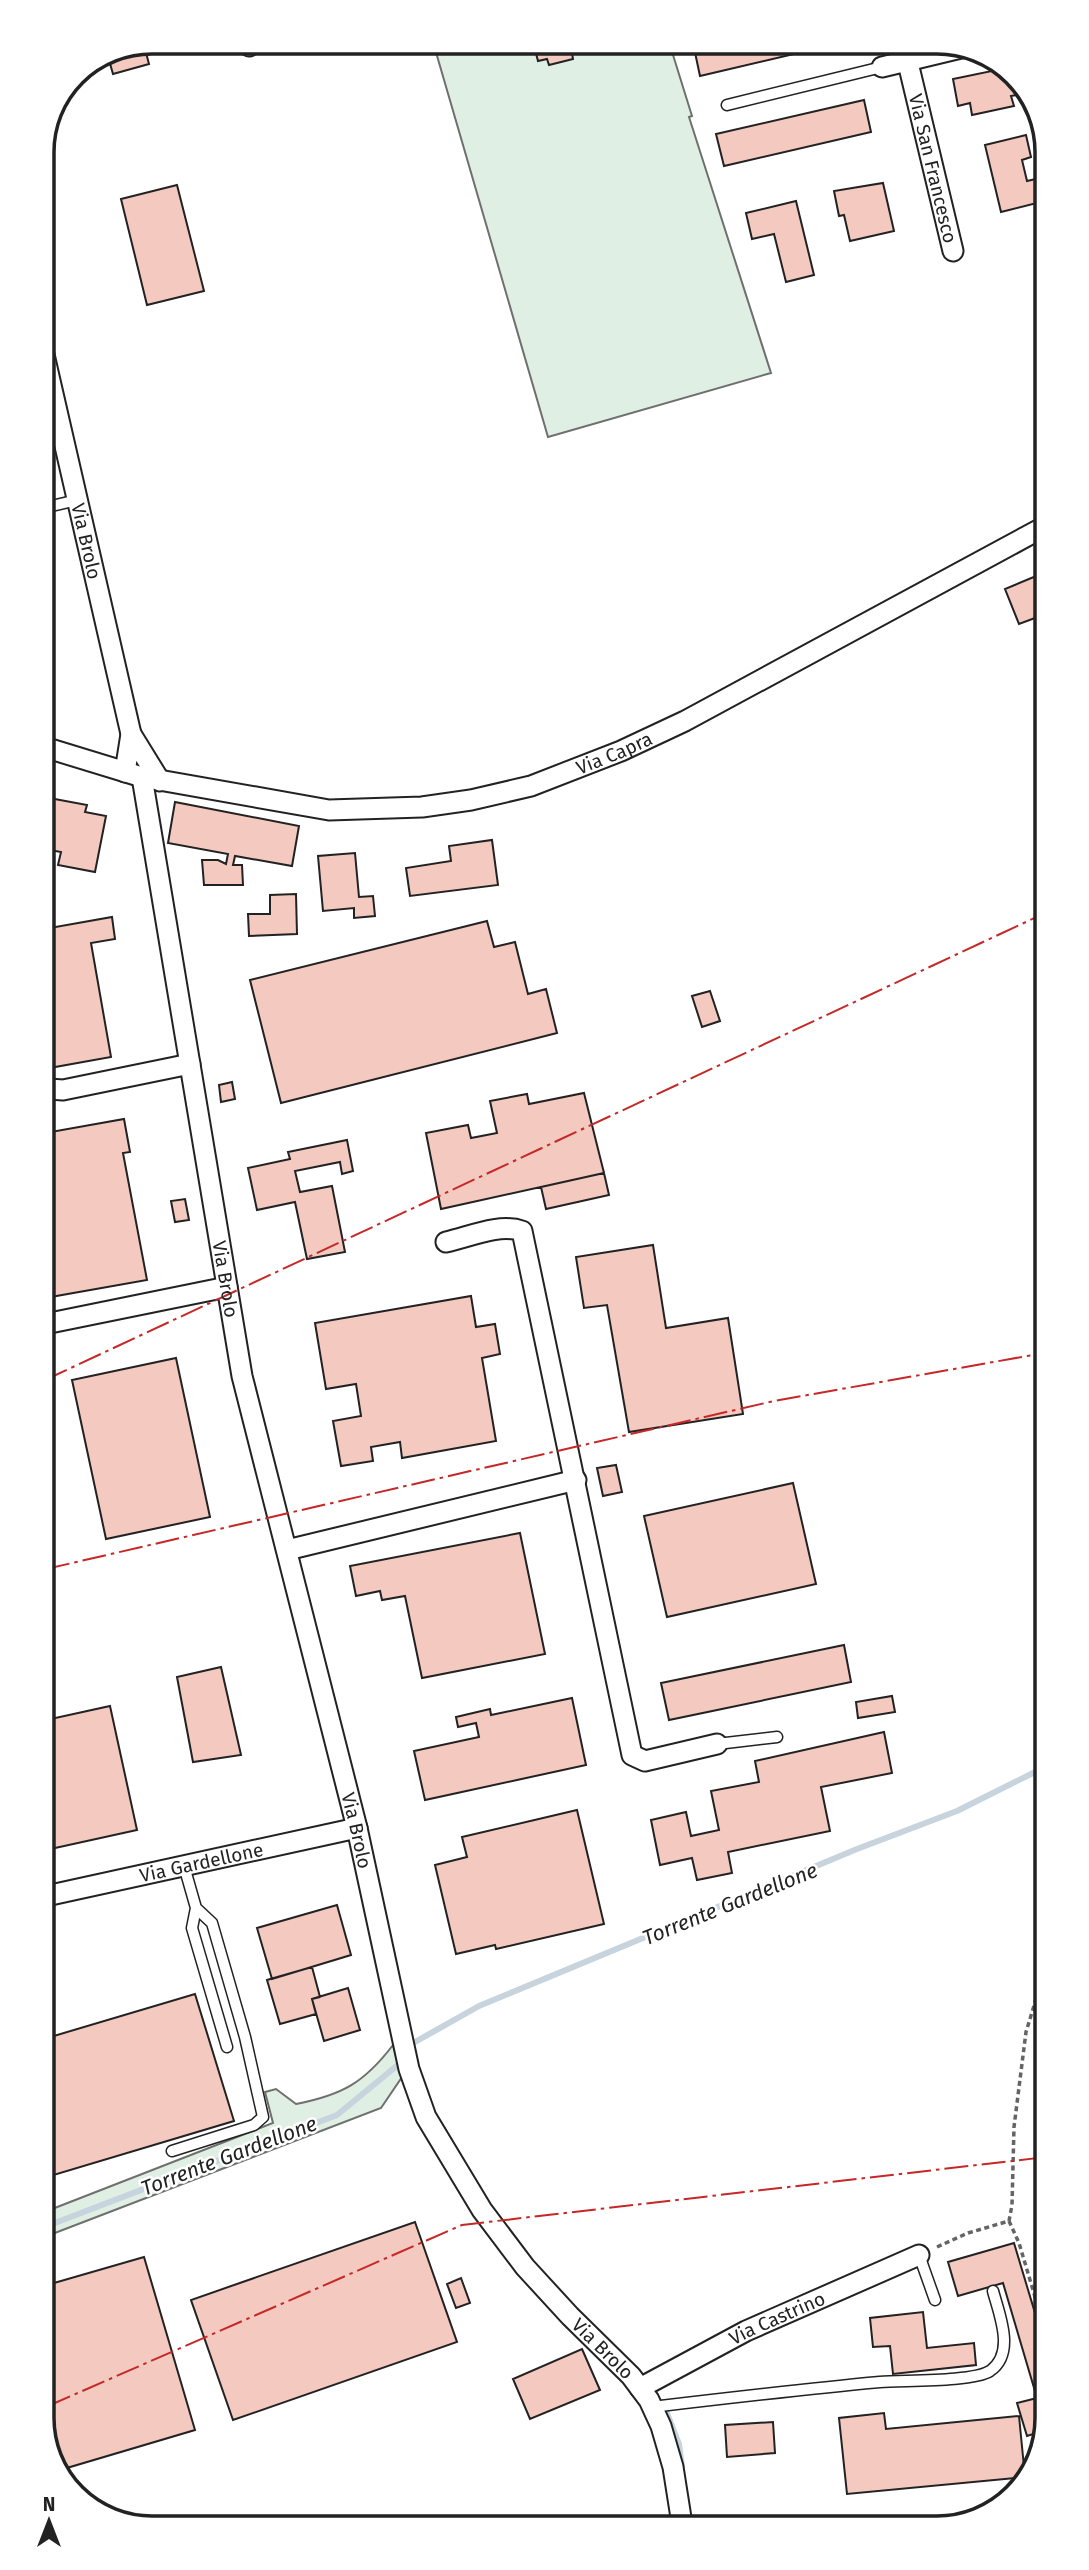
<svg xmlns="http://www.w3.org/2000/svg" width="1089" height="2570" font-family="'Fira Sans',sans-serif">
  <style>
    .green { fill: #e0efe3; stroke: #6f6f6f; stroke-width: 2 }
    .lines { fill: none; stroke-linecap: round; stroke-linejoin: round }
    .stream { stroke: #c7d3dd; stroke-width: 6 }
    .building { fill: #f3c9c0; stroke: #222; stroke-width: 2 }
    .service-casing { stroke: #222; stroke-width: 13 }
    .minor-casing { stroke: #222; stroke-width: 23 }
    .path { stroke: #646464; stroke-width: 3.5; stroke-dasharray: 5 3.5; stroke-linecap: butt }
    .service { stroke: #fff; stroke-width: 10 }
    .minor { stroke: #fff; stroke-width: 19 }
    .power { stroke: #c62828; stroke-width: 2; stroke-dasharray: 24 5 3.5 5; stroke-linecap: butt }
    .labels { text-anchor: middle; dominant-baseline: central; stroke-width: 5; stroke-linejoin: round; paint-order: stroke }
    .street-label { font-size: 19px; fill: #222; stroke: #fff }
    .water-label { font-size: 21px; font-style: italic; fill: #222; stroke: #fff }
    .rim { fill: none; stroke: #222; stroke-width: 3.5 }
  </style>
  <rect width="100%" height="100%" fill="#fff"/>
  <!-- green -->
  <path class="green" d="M433,42H669L692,116L689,117L771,373L548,437Z
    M393,2045L402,2077L381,2108L47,2236V2211L273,2123L265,2092L276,2089L296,2104C342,2095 364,2083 393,2045Z"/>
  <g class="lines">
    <!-- stream -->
    <path class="stream" d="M415,2042L479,2006L857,1849L957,1811L1045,1767
      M47,2226L337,2115L399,2064
      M665,2408L679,2444L682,2467"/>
  </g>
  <!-- building -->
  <path class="building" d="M175,42H196L176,47Z
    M533,42H576L579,51L572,53L573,59L549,65L547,59L538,61Z
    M695,42H845L700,76L693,43Z
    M144,45L149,64L113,74L109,60Z
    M1006,68L1022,94L1011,96L1014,106L972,115L970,103L958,106L953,79Z
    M864,100L871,132L724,166L716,134Z
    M1026,135L1031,157L1022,160L1027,181L1040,178L1041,202L1001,212L985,145Z
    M883,183L894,231L850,241L844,215L839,216L834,191Z
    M177,185L204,291L147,305L121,199Z
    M796,201L814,275L786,282L774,234L752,239L746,213Z
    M43,446L52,488L43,490Z
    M1041,574L1043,615L1019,624L1005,589Z
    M44,797L87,805L85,812L106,816L95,872L58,865L61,852L44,849Z
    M175,802L299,826L292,866L235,856L233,865H242L243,885H204L202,860H218L226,864L228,854L168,843Z
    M492,840L498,885L410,896L406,868L451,861L449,846Z
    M355,853L359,897L373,896L375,916L354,918V908L323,911L318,856Z
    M296,894L297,934L249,936L248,914H270V895Z
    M112,917L115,939L91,943L111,1057L44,1069V929Z
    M487,921L494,947L515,942L528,994L546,989L557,1033L281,1103L250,980Z
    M710,991L720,1021L702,1027L692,996Z
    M232,1082L235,1099L221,1102L219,1085Z
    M584,1093L604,1173L441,1209L426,1133L468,1125L471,1138L497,1133L490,1101L527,1094L529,1104Z
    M124,1119L130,1152L123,1153L147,1280L45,1298V1133Z
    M347,1140L353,1171L342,1174L340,1162L295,1171L300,1192L332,1186L345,1252L307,1259L295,1202L257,1210L248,1168L290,1159L288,1152Z
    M604,1173L609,1195L546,1209L541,1187Z
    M185,1199L189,1220L175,1222L171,1201Z
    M653,1245L666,1328L728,1318L743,1414L629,1432L607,1305L584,1308L576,1257Z
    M471,1296L476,1327L495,1324L500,1354L482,1358L496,1441L402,1458L400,1442L371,1447L373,1461L341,1466L333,1421L361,1416L356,1384L326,1389L315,1323Z
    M176,1358L210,1517L106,1539L72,1380Z
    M616,1465L622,1492L603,1496L597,1468Z
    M793,1483L816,1584L667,1617L644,1516Z
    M520,1533L545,1654L422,1678L405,1596L382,1600L380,1591L356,1596L350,1566Z
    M844,1645L851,1682L669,1720L661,1683Z
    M221,1667L241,1755L193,1762L177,1677Z
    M892,1696L895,1712L858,1718L856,1702Z
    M572,1698L586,1765L425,1800L414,1751L479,1737L476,1723L458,1727L456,1717L490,1709L491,1715Z
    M110,1706L137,1830L46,1850V1720Z
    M884,1732L892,1773L821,1787L830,1831L728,1852L732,1873L697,1880L692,1858L660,1865L651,1820L686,1812L691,1836L719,1830L711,1791L759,1782L755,1761Z
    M577,1810L604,1924L496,1949L495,1945L456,1954L435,1865L467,1857L462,1837Z
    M337,1905L351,1955L272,1979L257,1928Z
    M312,1967L320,1997L312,1999L316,2014L280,2024L267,1980Z
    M348,1988L360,2030L324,2041L312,1999Z
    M195,1994L234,2121L47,2177V2038Z
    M415,2222L457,2342L233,2420L191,2300Z
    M1014,2243L1047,2353V2418L1043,2431L1027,2436L1017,2403L1037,2398L1003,2283L958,2296L948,2262Z
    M144,2257L195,2430L60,2470L48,2453L47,2285Z
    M461,2278L470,2303L456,2308L447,2284Z
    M923,2312L927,2348L974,2343L976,2365L893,2374L890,2346L873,2347L870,2318Z
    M582,2349L600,2390L530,2419L513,2379Z
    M884,2413L886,2429L1019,2416L1025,2477L847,2494L839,2418Z
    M773,2422L775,2453L727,2457L725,2425Z"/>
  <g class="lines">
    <!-- service casing -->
    <g class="service-casing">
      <path id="service" d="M727,105L882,67
        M43,508L77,500
        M717,1744L777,1737
        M184,1866L196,1908L192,1928L227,2047
        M172,2151L254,2125L263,2117L245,2037L212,1923L196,1908
        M919,2255L935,2300
        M652,2407C728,2398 804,2389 880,2382C903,2380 973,2382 990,2371C1016,2353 999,2314 993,2291"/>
    </g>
    <!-- minor casing -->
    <g class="minor-casing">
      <g id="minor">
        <path d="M248,42L249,46"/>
        <path id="s1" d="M903,42L953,251"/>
        <path d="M882,67L961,48"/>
        <path id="s2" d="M43,350L131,734"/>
        <path id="s3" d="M44,747L142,777L329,810L422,807L471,800L531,786L621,751L685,721L1042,528"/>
        <path d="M125,772L131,734L160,781"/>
        <path id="s4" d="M142,777L242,1376L357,1828L409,2069L426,2117L482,2210L525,2267L570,2316L631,2376L649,2400L661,2426L673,2467L682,2524"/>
        <path d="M49,1089L63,1090L190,1064"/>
        <path d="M446,1242C469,1237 499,1223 522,1231L632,1755L645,1761L717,1744"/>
        <path d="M45,1324L227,1287"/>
        <path d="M287,1550L576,1480"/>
        <path id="s5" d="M46,1896L357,1828"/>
        <path id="s6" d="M640,2388L746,2331L919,2255"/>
      </g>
    </g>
    <!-- path -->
    <path class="path" d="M1009,2221L1019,2243L1047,2337
      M937,2247L968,2233L1009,2221L1012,2205L1014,2127L1026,2032L1046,1966"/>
    <!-- service -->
    <use href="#service" class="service"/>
    <!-- minor -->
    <use href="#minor" class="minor"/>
    <!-- power -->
    <path class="power" d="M45,1380L1043,914
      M46,1569L774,1401L1044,1353
      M48,2406L462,2225L1046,2157"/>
  </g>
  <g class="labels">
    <!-- street labels -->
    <g class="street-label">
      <text stroke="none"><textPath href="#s1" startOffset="130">Via San Francesco</textPath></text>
      <text stroke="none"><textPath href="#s2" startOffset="196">Via Brolo</textPath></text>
      <text stroke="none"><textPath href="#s3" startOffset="586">Via Capra</textPath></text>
      <text stroke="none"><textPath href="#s4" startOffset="509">Via Brolo</textPath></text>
      <text stroke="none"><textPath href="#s4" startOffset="1076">Via Brolo</textPath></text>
      <text stroke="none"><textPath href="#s5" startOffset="159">Via Gardellone</textPath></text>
      <text stroke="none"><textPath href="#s6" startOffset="154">Via Castrino</textPath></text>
      <text stroke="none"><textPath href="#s4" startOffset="1664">Via Brolo</textPath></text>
    </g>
    <!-- water labels -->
    <g class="water-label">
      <text transform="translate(730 1904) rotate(-22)">Torrente Gardellone</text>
      <text transform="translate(229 2156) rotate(-21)">Torrente Gardellone</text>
    </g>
  </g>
  <!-- crop -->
  <path d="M0 0H1089V2570H0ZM152 54H937A98 98 0 0 1 1035 152V2418A98 98 0 0 1 937 2516H152A98 98 0 0 1 54 2418V152A98 98 0 0 1 152 54Z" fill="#fff" fill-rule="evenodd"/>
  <path class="rim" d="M152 54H937A98 98 0 0 1 1035 152V2418A98 98 0 0 1 937 2516H152A98 98 0 0 1 54 2418V152A98 98 0 0 1 152 54Z"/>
  <!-- north arrow -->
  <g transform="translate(49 2521)" stroke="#ffffff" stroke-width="5" paint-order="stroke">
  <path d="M0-5L12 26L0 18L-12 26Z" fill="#222222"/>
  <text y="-10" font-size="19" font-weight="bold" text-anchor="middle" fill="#222222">N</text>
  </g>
</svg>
